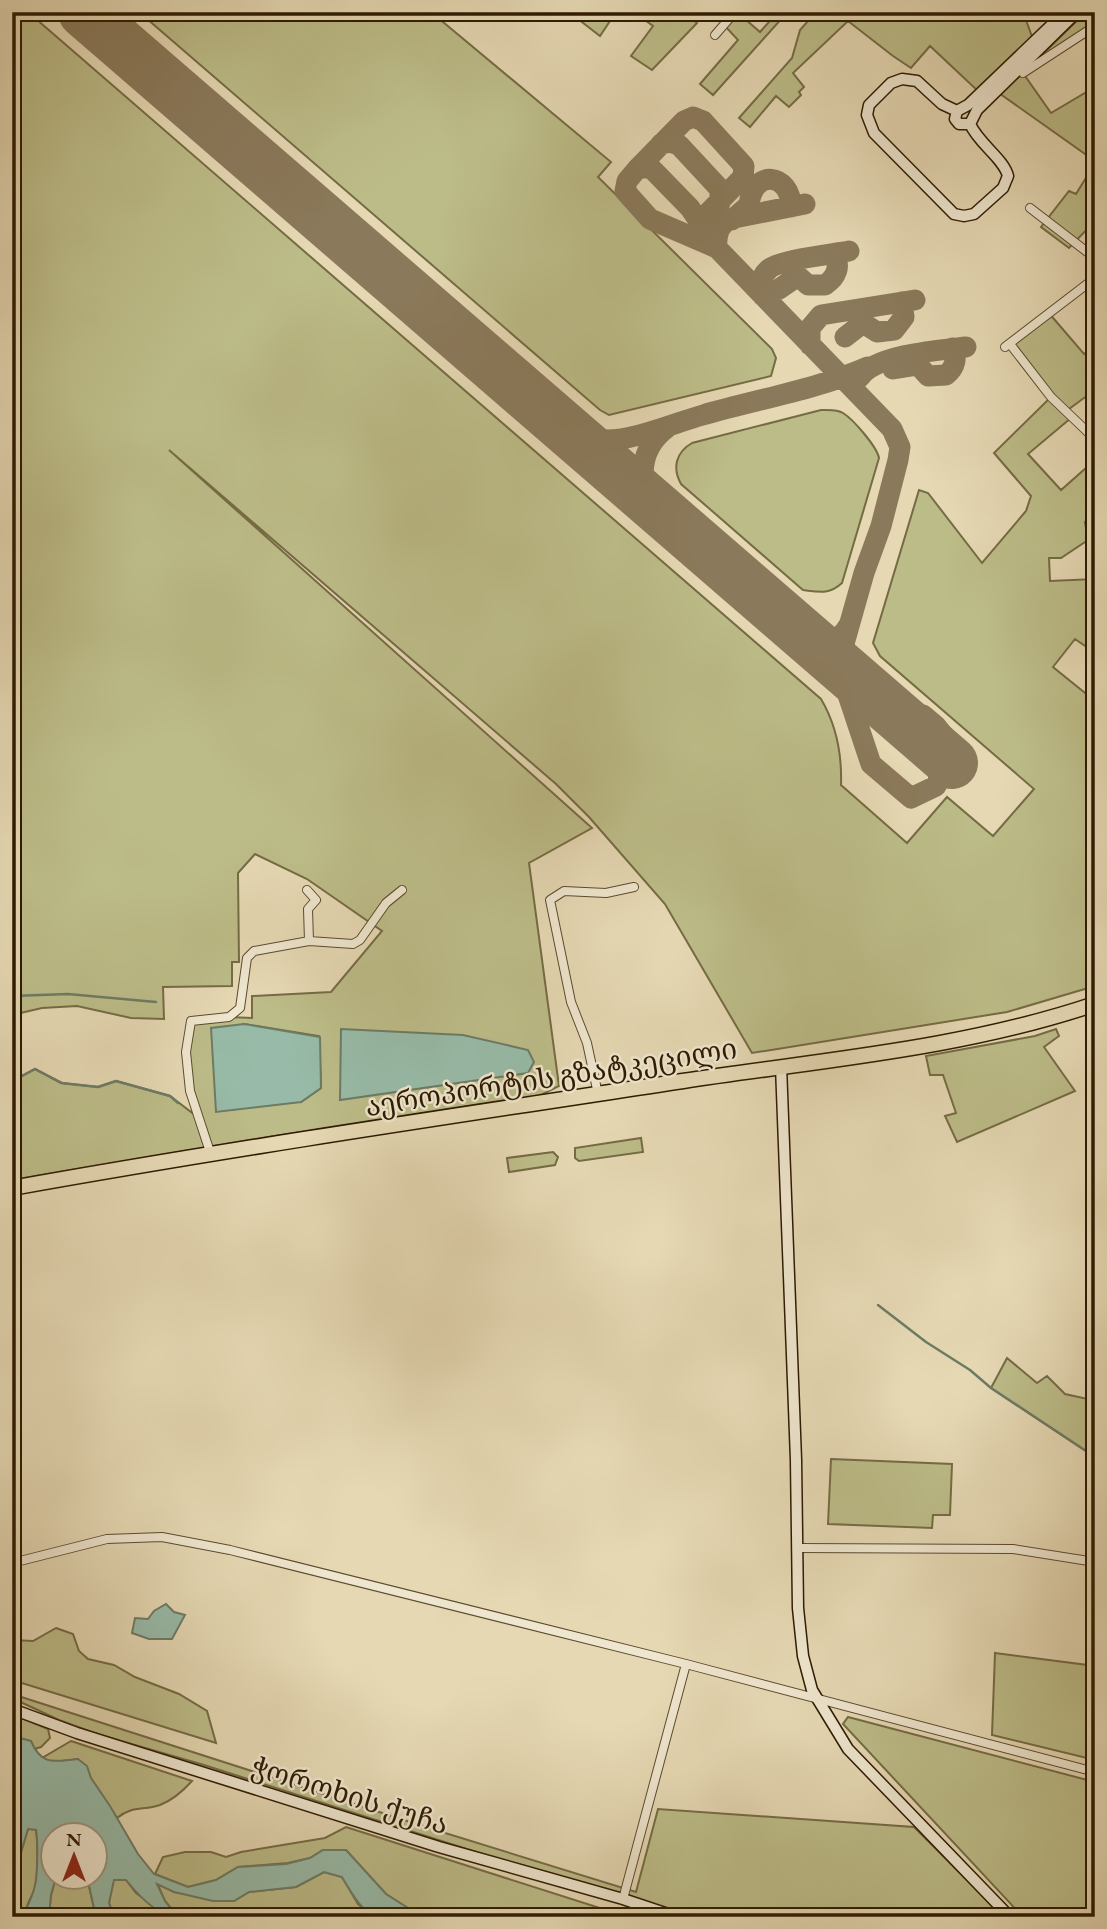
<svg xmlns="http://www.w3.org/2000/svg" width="1107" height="1929" font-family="'EB Garamond','Noto Serif Georgian',serif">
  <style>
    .green { fill: #bcbc88; stroke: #756b44; stroke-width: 2; fill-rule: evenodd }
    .water { fill: #97bba8; stroke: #6d7b65; stroke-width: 2 }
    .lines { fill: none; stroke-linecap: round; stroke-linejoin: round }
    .stream { stroke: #6d7b65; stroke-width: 2.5 }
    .taxiway { stroke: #8a795a; stroke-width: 21 }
    .runway { stroke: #8a795a; stroke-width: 52 }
    .street-casing { stroke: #5c4a2e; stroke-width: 10 }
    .secondary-casing { stroke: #2e1a01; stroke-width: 13 }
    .highway-casing { stroke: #2e1a01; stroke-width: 17 }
    .street { stroke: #eee6ce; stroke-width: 8 }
    .secondary { stroke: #eee6ce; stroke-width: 10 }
    .highway { stroke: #e5d8b3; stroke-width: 14 }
    .labels { text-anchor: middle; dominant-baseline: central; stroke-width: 5; stroke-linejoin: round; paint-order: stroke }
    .street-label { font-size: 28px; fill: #2e1a01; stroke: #eee6ce }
  </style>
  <rect width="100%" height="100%" fill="#e5d8b3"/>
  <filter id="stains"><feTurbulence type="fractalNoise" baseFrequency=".00286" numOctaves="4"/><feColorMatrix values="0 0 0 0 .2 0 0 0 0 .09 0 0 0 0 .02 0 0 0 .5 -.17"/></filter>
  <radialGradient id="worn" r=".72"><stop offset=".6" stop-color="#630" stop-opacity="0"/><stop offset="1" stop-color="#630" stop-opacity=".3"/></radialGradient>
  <!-- green -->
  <path class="green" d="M12,12H28L821,699C837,726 842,754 841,785L907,843L947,797L993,836L1034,789L880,656L873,643L919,490L928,493L982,563L1026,511L1031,496L994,453L1051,397L1010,344L1048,312L1084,354L1095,346V395L1092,392L1065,412L1071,418L1028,454L1061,490L1095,460V520L1085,522L1088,540L1061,558H1049L1050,581L1095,579V647L1091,650L1075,639L1053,667L1095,701V986L1007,1012L752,1053L665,904L589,817L556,784L169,450L592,828L529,863L559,1086L537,1097L268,1137L12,1180V1085L18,1078L35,1069L62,1083L98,1087L116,1081L170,1096L199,1118L186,1052L191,1021L229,1017L252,1018V996L331,992L382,931L307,879L255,854L238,873L239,962H232V986L163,987L164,1019L131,1018L77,1006L42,1008L12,1015ZM244,1024L319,1036L321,1088L301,1102Z
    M139,12H431L611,162L598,177L772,349L776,358L771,376L609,415L600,410Z
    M569,12H616L600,36Z
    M634,12H684L697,23L652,70L631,56L653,26Z
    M737,12L760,32L778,12L784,16L713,95L700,84L738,40L724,25Z
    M816,12H1023L1034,42L980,93L930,46L911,68L893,56L848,21L793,73L804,87L799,92L801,95L789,107L776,96L750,127L739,118L792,58L800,30Z
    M1086,12H1095V26L1023,73L1051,113L1095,87V161L996,91L1023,73Z
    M1095,163V221L1069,248L1041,227L1069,191L1076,194Z
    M821,410C828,410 837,409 843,413C854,420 877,447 879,458L842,583C829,595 819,592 803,590L681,484C672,468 676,452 692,443Z
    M1056,1029L1059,1036L1044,1047L1075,1091L957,1142L945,1116L956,1113L943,1075H930L926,1056L1035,1036Z
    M641,1138L643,1152L579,1161L575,1158V1148Z
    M553,1152L558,1157L555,1165L509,1172L507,1158Z
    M1007,1358L1037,1383L1047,1376L1065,1394L1088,1399L1095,1414V1451L1092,1455L991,1388Z
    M831,1459L952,1464L950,1515H933L932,1528L828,1524Z
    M56,1628L73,1634L79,1651L88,1659L114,1665L135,1677L179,1694L207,1711L216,1743L12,1680V1640L33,1641Z
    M995,1653L1095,1666V1760L992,1735Z
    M12,1694L429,1828L636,1892L658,1809L914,1827L1004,1917H679L204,1765L97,1734L59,1720L12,1698Z
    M12,1714L48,1729L50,1738L41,1747L34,1749L31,1741L12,1736Z
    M848,1717L1095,1782V1917H1023L843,1724Z
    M71,1741L192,1781C183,1791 173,1800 160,1805C143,1811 133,1805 117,1818L78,1759L53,1762L42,1758Z
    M346,1827L628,1917H422L386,1894L346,1850H323L310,1858L288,1863L238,1867L216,1880L188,1887L155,1874L163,1857L185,1852H211L226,1857L241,1852L325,1838Z
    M28,1829H36C38,1843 38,1877 35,1889C32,1897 27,1902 26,1911L17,1907L12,1882Z
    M324,1872L342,1877L358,1904L374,1917H178L165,1901L157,1883L174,1892L234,1901L249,1892L296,1887Z
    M56,1877H87L96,1917H49L51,1895Z
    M113,1880H126L136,1893L170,1917H114L109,1903Z"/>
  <!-- water -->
  <path class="water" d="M244,1024L320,1037L321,1088L301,1102L216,1112L211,1028Z
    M341,1029L463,1035L528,1050L534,1062L528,1073L340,1100Z
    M166,1604L174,1612L185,1615L172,1639H149L132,1633L135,1618L148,1619L154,1611Z
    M12,1736L31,1741C42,1767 55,1761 78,1759L87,1766L91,1778L110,1806L138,1854L154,1874L188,1887L216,1880L238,1867L286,1864L310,1858L323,1850H346L386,1894L422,1917C370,1917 369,1923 342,1877L324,1872L296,1887L249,1892L234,1901H213L174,1892L157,1884L165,1901L178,1917C158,1917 138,1895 126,1880H114L109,1903L114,1917H96L87,1877L94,1876V1834H52V1876L56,1877L51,1895L49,1917H12V1891L17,1907L26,1911C28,1903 32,1897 34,1889C38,1877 38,1843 36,1830L28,1829L12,1882Z"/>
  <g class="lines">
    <!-- stream -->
    <path class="stream" d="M12,996L68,994L156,1002
      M12,1085L18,1078L35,1069L61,1083L98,1087L116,1081L170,1096L178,1103
      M878,1305L926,1342L970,1370L991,1388L1092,1455L1095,1460"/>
    <!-- taxiway -->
    <path class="taxiway" d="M661,144L670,142L679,145L718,187L720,191V203
      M638,168L627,181L625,191L650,219L717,248C716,236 718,227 729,219L805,204
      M732,220L749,205C753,168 791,173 791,207
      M704,228V217L743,177L744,166L703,121L693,117L684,121L638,168H651L690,208L717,248L892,429L900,447L898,460L881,526L864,573L838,665L871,764L911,798L936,786L947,759L944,736L936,726L923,715L893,713
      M779,289L798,276L808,285H825C837,277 841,266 834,254
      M763,296C760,286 760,277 768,270C776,260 834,254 849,251
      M845,337L863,323L877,332L894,330L904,317L902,302
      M810,345V328L821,315L915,300
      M893,369L918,365L928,376L946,375C955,368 958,358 952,348
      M860,377C875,355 940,350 966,347
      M555,420C571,432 584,440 604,440C634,441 674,423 703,415C758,399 815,390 868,367
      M657,508C635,482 640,447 668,427
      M792,625C812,641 832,654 849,625"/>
    <!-- runway -->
    <path class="runway" d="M84,12L952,763"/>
    <!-- street casing -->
    <g class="street-casing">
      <path id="street" d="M715,35L735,12
        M1023,73L1095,26
        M1030,208L1095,258
        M1010,344L1051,397L1095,439
        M1005,347L1095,278
        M307,890L316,900L308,909L309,941
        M598,1094L587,1043L571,1002L550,900L564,891L606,893L634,887
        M211,1155L190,1091L186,1052L191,1021L229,1017L240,1008L247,958L254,951L309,941L353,944L360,940L386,903L402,890
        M798,1548L1013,1549L1095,1562
        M12,1563L107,1539L162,1537L230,1550L686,1664L1095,1772
        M623,1899L686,1664"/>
    </g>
    <!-- secondary casing -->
    <g class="secondary-casing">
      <path id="secondary" d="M957,111L942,104L917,81L902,79L891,83L869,105L867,115L874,133L954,214L964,216L974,214L1003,188L1008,176C1004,159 979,144 970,124L977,110L1077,12
        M957,111L968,105L1065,12
        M957,111L955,119L959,124H970
        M781,1066L796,1460L798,1608L803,1656L812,1690L848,1749L1010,1917
        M12,1709L77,1733L439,1847L623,1899L677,1917"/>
    </g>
    <!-- highway casing -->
    <g class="highway-casing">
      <path id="highway" d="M12,1188C235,1148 459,1115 683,1081C821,1060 962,1049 1095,1004"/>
    </g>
    <!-- street -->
    <use href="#street" class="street"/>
    <!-- secondary -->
    <use href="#secondary" class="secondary"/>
    <!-- highway -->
    <use href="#highway" class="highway"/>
  </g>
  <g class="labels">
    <!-- street labels -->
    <g class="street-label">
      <text transform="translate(551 1077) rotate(-9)">აეროპორტის გზატკეცილი</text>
      <text transform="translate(350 1795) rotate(17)">ჭოროხის ქუჩა</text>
    </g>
  </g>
  <!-- margin -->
  <rect width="1107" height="1929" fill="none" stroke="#e5d8b3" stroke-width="42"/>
  <rect x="14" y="14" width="1079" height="1901" fill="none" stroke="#2e1a01" stroke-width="3.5"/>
  <rect x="21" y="21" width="1065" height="1887" fill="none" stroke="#2e1a01" stroke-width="2"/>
  <!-- north arrow -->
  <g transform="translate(74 1856)"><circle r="33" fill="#eee6ce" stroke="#a1947c" stroke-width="2"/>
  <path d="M0-5L12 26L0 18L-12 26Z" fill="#8f2418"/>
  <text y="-10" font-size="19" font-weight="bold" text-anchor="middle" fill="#2e1a01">N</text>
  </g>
  <rect width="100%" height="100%" filter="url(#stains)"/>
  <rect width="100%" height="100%" fill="url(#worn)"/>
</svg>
